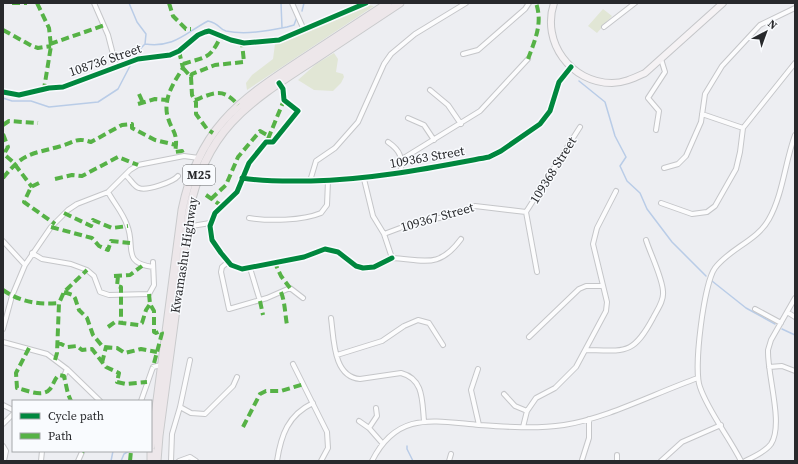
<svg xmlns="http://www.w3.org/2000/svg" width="798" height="464" font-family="'Source Serif 4',serif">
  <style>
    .green { fill: #e1e6d5 }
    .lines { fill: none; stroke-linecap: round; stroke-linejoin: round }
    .stream { stroke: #b9cce7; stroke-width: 1.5 }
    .street-casing { stroke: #c5c6c9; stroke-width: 6 }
    .secondary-casing { stroke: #c5c6c9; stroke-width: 8 }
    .primary-casing { stroke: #c9cacc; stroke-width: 9 }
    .street { stroke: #fcfcfd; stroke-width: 4 }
    .secondary { stroke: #f5f2f4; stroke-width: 6 }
    .primary { stroke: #ede7ea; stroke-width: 7 }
    .quiet { stroke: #56b246; stroke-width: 4; stroke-dasharray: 8 4; stroke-linecap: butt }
    .cycleway-casing { stroke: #f9fbfe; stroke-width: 8 }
    .cycleway { stroke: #00873e; stroke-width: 5 }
    .labels { text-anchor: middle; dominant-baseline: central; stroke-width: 3; stroke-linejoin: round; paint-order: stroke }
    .shield { fill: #f9fbfe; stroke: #67686b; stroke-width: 1 }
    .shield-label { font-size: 12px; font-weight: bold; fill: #28292c }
    .street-label { font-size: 13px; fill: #28292c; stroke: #f9fbfe }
  </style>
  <rect width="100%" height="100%" fill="#edeef2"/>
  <!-- green -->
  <path class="green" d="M368,5L374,6L247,90L246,83L252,75L273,59L275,44L290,39Z
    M603,9L612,16L597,33L588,26Z
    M334,53L338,59L336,72L343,74L344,77L341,83L333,91L314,90L298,80L316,64Z"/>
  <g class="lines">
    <!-- stream -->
    <path class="stream" d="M129,3L137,22L146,34L145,44L135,54
      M281,3L282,28
      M302,11L304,3
      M145,44C175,48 185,33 208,21C221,24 218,29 226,31C245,35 267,31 287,27L294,25L297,17
      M579,81L605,102L615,136L626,157L620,166L627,181L640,193L647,209L672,242L706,276
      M3,98L12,101H31L49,107L98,102L118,89L131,64
      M712,281L746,308L775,324
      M782,329L795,335
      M407,446V449L413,461
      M111,461L113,451
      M121,461L124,454L129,451"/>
    <!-- street casing -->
    <g class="street-casing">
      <path id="street" d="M94,3L108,35L116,66
        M292,3L304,30
        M604,27L635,3
        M463,54L478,50L525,9L529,3
        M279,83L283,89L284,100L298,111L273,142H266L249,163L237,192L215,213L210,226L212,240L221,253L231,265L242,269L304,257L325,249L338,252L356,266L363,268L374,267L392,258
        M430,90L448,105L461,124
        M3,92L19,95L49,88L63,87L138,59L170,55L179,51L198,35L205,32L209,31L231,40L244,43L279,40L366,3
        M702,114L743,128
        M408,118L424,125L434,140
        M656,130L659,111L648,98L665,72L661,59
        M388,142C401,151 402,157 401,173
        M402,159L480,111L528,59
        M664,168L678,164L686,156L701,122L705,94L722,66L760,25L795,8
        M125,175C130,178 134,187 139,188C147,191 173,182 178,176
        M242,178C266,182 287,181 311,181C371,180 430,168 489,157L501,151L540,124L550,111L559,82L571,67
        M364,179L373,216L384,234L392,258C425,260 439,269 461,239
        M310,181L316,161L335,148L358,122L384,64L391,54L415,34L466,3
        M108,192C114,203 123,213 127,225C136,246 121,263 153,267
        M661,203L692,214L707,212L715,206L736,169L740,152L743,128L795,63
        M526,212L580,127
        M526,212L537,272
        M249,218C269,221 302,221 321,213L327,205L328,181
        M186,227L210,223
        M384,234L416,222L451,216L475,206L526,212
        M3,241L25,265
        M32,253L42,259L71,264L87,270L94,276L100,292L109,295L149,294L154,285L153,262
        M228,262L222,267L221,272L229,309L267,298L290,288L303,298
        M250,268L260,301
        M755,309L781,323
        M787,312L795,317
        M331,318C334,339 333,377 360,379L401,373C424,379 422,401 424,421
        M3,329L12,296L25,265L51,227L68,210L77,204L108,192L130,170L138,165L184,156L199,158
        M529,337L579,289L586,286H602
        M3,342L47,354L67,369L100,401
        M586,350C626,351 633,355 653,318C657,310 664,301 663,292C663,279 650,253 646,240
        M337,355L382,341L404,326L418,320L429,323L443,345
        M293,364L327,432L328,448L321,461
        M769,367L782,366L795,371
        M478,369L471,390L479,425
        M64,376L67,369
        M504,394L515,406L527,411
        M141,401L153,367L161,365
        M3,405L13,410
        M180,407L191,413L205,414L233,386L237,377
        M359,421L369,428L383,444
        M3,424L13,414
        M523,427L527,411L536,398L555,388L576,367L606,311L607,302L593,244L597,228L616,191
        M369,428L377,416L376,408
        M3,446L6,451L4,461
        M617,455V461
        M582,460L589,438V419
        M41,461L42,451
        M78,461L82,452
        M171,461L172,434L180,407L190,360
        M179,461L190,457L196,461
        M277,461C281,435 288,415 313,403
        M372,461C397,411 433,421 479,425C507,427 536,429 564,425C608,418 655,393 698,378
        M449,461L451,454
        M661,461L682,442L721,425
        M741,461C729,437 708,411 700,387C693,369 704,283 715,268C730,248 757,241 769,219C783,194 785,162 795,135
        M745,461C754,457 765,452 771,444C784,424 767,375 768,350L771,340L795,298"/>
    </g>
    <!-- secondary casing -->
    <g class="secondary-casing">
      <path id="secondary" d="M554,3C541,42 571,83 612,83C624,83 634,78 645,73L723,3"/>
    </g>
    <!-- primary casing -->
    <g class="primary-casing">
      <path id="primary" d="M151,446L182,210C198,130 237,102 301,60C330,41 359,22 388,3
        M151,461V451
        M157,461L159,436L189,212C205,131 246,104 311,62C341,42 371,22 400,3"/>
    </g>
    <!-- street -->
    <use href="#street" class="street"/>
    <!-- secondary -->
    <use href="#secondary" class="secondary"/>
    <!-- primary -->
    <use href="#primary" class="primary"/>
    <!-- quiet -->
    <path class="quiet" d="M12,3H27
      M37,3L49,28L51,46L44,89
      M169,3L173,16L186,29H191
      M3,30L32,46L38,48L51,46
      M50,44L105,25
      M179,51L183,68C174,82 164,97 167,114C171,132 179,131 175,152L182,151L184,156
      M528,59C535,40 543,23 536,3
      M183,64C204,57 209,60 219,40L224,38
      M183,68L191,77L192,95L196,102V114L207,129L213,133
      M191,77L192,74L215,65L244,62L242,43
      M139,94L143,103
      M195,100C214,93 223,87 238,105
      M138,104L155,99L167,100
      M3,125L9,121L38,123
      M3,134L8,147L5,152L6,156L13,162L32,187
      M268,139L284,100
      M3,178C25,151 31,155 61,146C75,142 76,137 91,142L122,125L132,124V128L155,140L176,145
      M55,179L72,175L82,176L118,157L138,165
      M39,183L31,187L24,202L55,224
      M206,195L222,206
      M211,199L226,185L238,157L260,131L269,136
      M64,213L91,226L93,220L112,228L128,226
      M51,227L92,238L99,246L108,250L111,241L130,243
      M274,261L281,276L290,288
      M114,276L130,275L142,266
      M118,276L117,286L121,287V323
      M3,290C20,302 39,305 59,303
      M64,292L73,295L75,298L79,310L87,318L93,335L103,347L117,348L125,353L141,349L157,352
      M281,292C285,302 285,314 287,325
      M149,294L150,304L154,311V332L156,333L161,331L162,333L153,367
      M260,301L263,315
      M108,327L115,322L139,325L142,323L146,310L150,304
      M57,342L67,347L77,346L82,350L92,349L106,367L119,373L117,382L126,384L147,382
      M29,348L16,373L17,388C26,390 43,398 50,389C54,384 54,379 59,375L64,376L68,394L71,401
      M55,360L57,353L59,303L64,292L87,270
      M102,363L106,347
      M243,427L260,394L266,391H281L304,384
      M82,452L83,451
      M130,461L131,451"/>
    <!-- cycleway casing -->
    <g class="cycleway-casing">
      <path id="cycleway" d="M279,83L283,89L284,100L298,111L273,142H266L249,163L237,192L215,213L210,226L212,240L221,253L231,265L242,269L304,257L325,249L338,252L356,266L363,268L374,267L392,258
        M3,92L19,95L49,88L63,87L138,59L170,55L179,51L198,35L205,32L209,31L231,40L244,43L279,40L366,3
        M242,178C266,182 287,181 311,181C371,180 430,168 489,157L501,151L540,124L550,111L559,82L571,67"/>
    </g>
    <!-- cycleway -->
    <use href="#cycleway" class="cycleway"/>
  </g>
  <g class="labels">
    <!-- shield labels -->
    <rect class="shield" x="183" y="165" width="32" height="20" rx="3"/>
    <g class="shield-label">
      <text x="199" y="175">M25</text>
    </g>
    <!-- street labels -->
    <g class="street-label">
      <text transform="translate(105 60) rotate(-19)">108736 Street</text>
      <text transform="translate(427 157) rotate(-10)">109363 Street</text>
      <text transform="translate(553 170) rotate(-58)">109368 Street</text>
      <text transform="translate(437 217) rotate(-16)">109367 Street</text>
      <text transform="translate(184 255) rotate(-81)">Kwamashu Highway</text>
    </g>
  </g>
  <!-- border -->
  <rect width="798" height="464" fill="none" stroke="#28292c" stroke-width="8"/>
  <!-- legend -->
  <rect x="12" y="400" width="140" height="52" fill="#f9fbfe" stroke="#a5a7aa"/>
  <rect x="20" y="413" width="20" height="6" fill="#00873e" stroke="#a5a7aa"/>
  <text x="48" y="420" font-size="12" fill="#28292c">Cycle path</text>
  <rect x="20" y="433" width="20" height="6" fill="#56b246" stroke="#a5a7aa"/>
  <text x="48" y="440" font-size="12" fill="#28292c">Path</text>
  <!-- north arrow -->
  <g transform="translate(766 32) rotate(41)" stroke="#f9fbfe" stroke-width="3" paint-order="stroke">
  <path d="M0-3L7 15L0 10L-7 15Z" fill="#28292c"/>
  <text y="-6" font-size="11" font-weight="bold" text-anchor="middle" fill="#28292c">N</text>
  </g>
</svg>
